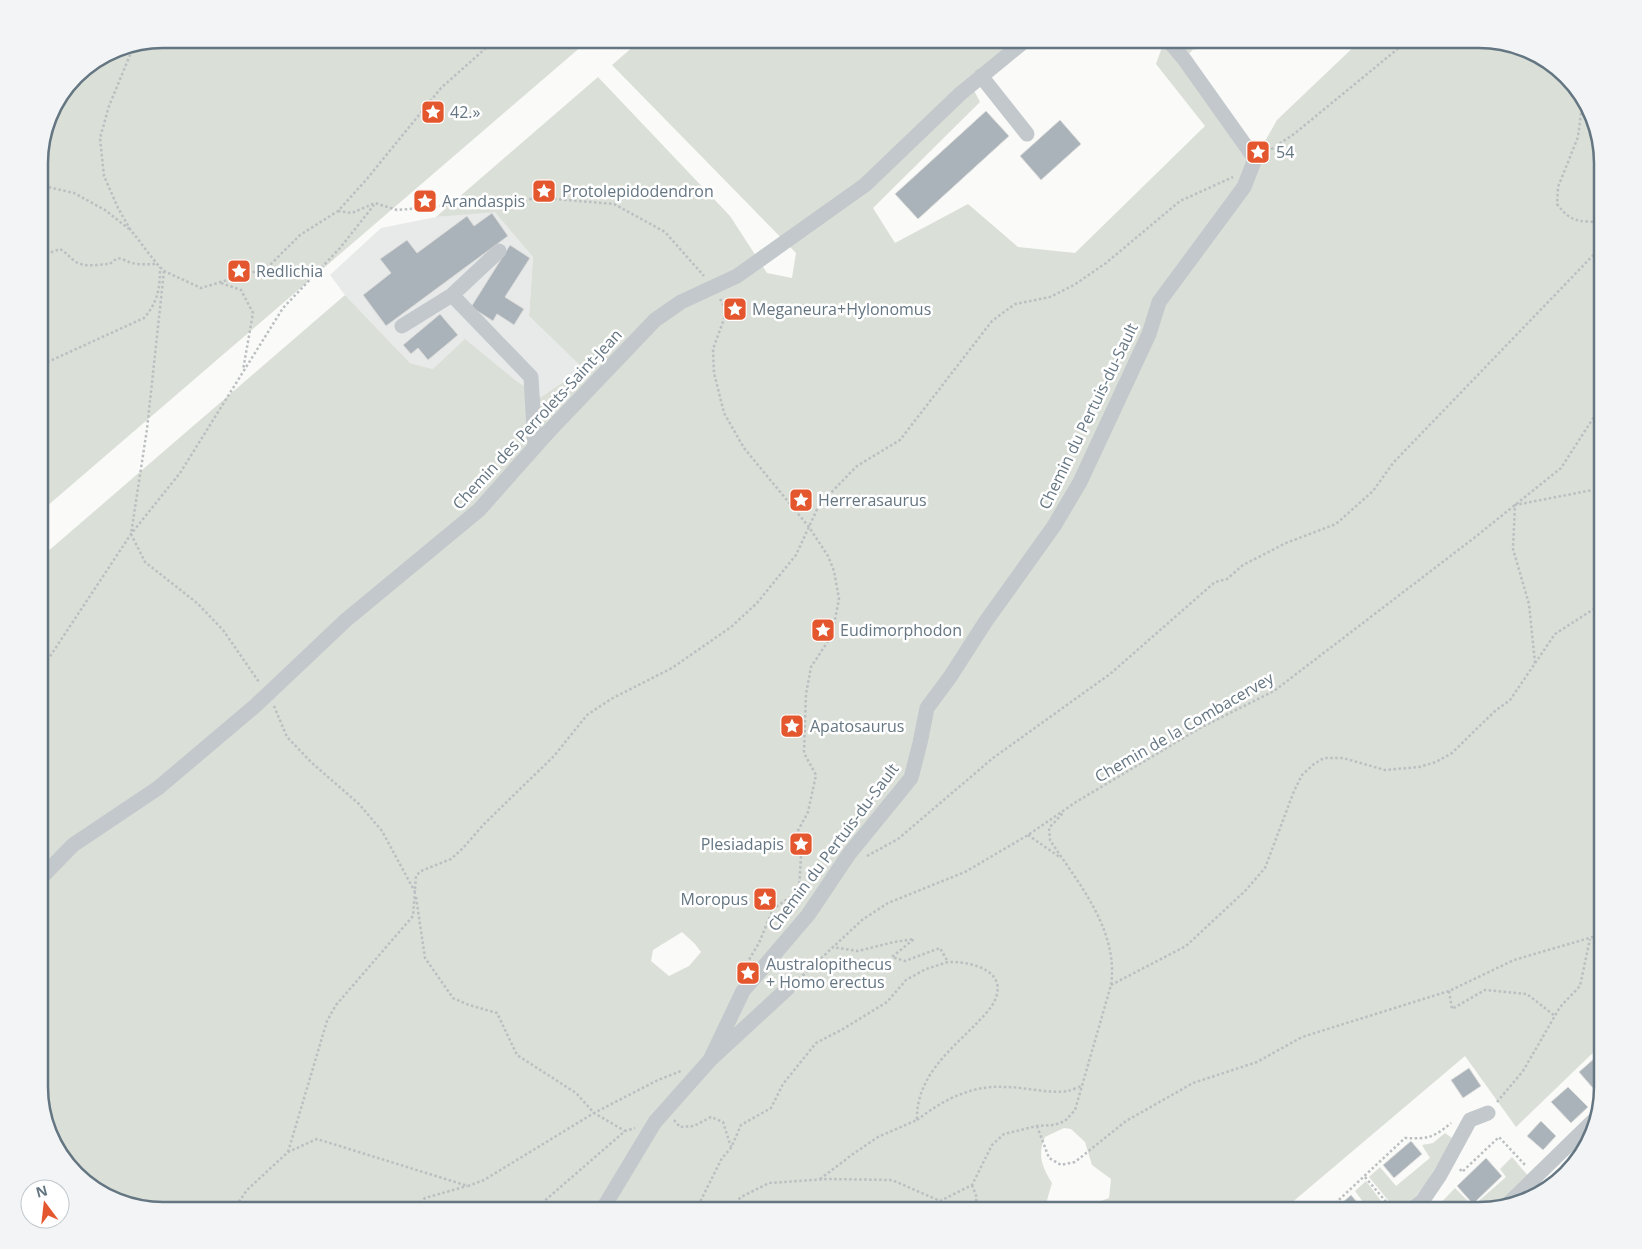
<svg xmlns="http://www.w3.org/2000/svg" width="1642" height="1249" font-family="'Open Sans',sans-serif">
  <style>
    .built { fill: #e8e9e9 }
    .green { fill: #dadfd7; fill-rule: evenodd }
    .building { fill: #aab3b9; stroke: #dcdcda }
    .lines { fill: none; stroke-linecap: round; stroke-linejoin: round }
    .path { stroke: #bbbfc2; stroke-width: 2.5; stroke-dasharray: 2.5 2.5; stroke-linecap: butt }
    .minor { stroke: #c3c8cc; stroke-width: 15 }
    .labels { text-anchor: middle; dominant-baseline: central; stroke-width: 5; stroke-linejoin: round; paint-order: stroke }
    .poi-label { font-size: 16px; fill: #657683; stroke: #fff; text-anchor: start }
    .street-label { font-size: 16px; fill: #657683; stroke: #fff }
    .rim { fill: none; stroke: #657683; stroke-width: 2.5 }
  </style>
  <rect width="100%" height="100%" fill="#fafaf8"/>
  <!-- built -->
  <path class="built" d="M495,211L533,257L529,316L583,367L541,397L515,380L433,369L410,363L345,295L330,275L381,228L436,217Z"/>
  <!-- green -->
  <path class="green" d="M163,39H590L39,513V154L51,108L81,70L116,48Z
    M642,39H1017L968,79L980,102L873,208L895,243L968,204L1018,247L1075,253L1205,126L1156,64L1165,39H1203L1184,59L1255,159L1277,120L1362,39H1479L1519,45L1555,65L1590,108L1603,163V1043L1516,1127L1465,1056L1283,1210H163L123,1204L87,1184L52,1141L39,1094V559L345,295L410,363L433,369L465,339L515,380L541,397L583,368L529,316L533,257L495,212L436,217L598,77L730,216L767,273L792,278L796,253L612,65ZM682,932L695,944L701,952L689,966L669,976L651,961L653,950ZM1064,1128L1071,1129L1085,1142L1092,1165L1111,1179L1109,1198L1077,1210L1045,1207L1052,1183C1042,1167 1037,1155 1045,1137Z
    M1445,1133L1452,1138C1438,1163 1425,1190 1403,1210H1396L1369,1177L1380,1167L1396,1186L1430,1158L1422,1145L1433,1143Z
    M1512,1157L1529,1177L1494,1207L1479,1210H1434L1455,1188L1473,1206L1506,1177L1500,1169Z
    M1366,1181L1388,1210H1369L1355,1191Z"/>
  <!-- building -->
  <path class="building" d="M986,111L1009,136L918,219L895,194Z
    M1060,120L1081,144L1041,180L1020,156Z
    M492,213L508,236L386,326L363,295L391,273L380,259L407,240L417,253L467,216L474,226Z
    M510,245L530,258L505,297L524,309L514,325L497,314L493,321L471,307Z
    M440,314L458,335L428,360L418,348L411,354L403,345Z
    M1596,1057L1603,1065V1086L1602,1092L1599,1095L1579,1072Z
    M1469,1068L1481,1086L1463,1098L1451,1080Z
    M1568,1087L1588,1107L1571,1123L1551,1102Z
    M1541,1121L1556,1136L1543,1150L1527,1136Z
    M1411,1141L1422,1154L1394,1178L1383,1165Z
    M1578,1157L1579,1158L1577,1162L1561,1175L1559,1173Z
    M1486,1158L1502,1176L1473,1204L1457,1186Z
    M1351,1195L1363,1209L1361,1210H1334Z"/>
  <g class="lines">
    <!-- path -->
    <path class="path" d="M140,43L130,55L109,106L100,138L104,176L118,208L130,229L157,264L164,271L201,288L267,268L300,235L338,211L366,180L441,88L496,39
      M1194,49L1203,39
      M1583,98L1578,137L1558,187L1557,204C1572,224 1580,221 1603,222
      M1267,152L1294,134L1400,47L1417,39
      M39,185L74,193L105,210L129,229
      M338,211L352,213L375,203L397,210L544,198L614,204L665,232L704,276
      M39,260L41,256L60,249C66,252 70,258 76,262C86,268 99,264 110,264C120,254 121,260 132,263C139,265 149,264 157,264
      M164,271L147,429L131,534L145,562L197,603L223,630L259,682
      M221,283L241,290L253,313L243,370
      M720,299L727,311L713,349L714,373L724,413L744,448L809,527L828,556L834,571L839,599L832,635L811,667L806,694L804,753L816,775L808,812L794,838L795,843L801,856L799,891L773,909L759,943L747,963
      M39,363L40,365L52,360L144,318C158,302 160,288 160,267
      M1535,663L1529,604L1513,549L1515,505L1603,488
      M39,673L131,534L180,473L283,308L340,248L374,205
      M274,706L287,737L312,763L359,804L382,831L415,892
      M1028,835L1061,858
      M867,856L898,839L993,758L1110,674L1215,582L1227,579L1243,565L1286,543L1336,524L1373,491L1393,463L1603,245
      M416,897L425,958L453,998L469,1005L497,1013L517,1055L576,1093L594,1113L625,1131
      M1595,936L1603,930
      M799,979L862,920L888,903L965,872L1028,835L1076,802L1200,728L1274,691L1474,538L1561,468L1603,403
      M1111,985L1186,946L1245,891L1265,868L1294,791L1302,775L1314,764L1324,758H1343L1385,770L1419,767L1436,762L1452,753L1495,711L1510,700L1555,634L1603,603
      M1449,991L1452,1009L1485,990L1527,994L1555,1016
      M1497,1102L1523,1071L1560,1007L1580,986L1590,939
      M674,1120L680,1127L694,1126L711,1117L723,1122L731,1147
      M917,1120C943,1100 971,1085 1005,1087C1025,1087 1049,1094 1068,1091C1072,1090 1078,1087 1082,1086
      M1037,1126L1049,1158L1061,1165L1075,1162L1126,1121L1193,1083L1257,1062L1302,1037L1449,991L1514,960L1603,934
      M288,1152L327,1021L336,1005L413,916L416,876L421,871L451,859L463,848L484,824L554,756L587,715L611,699L672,668L731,627L757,603L796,555L819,505L857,466L900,440L992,321L1015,304L1050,297L1074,285L1106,263L1180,201L1233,177
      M1460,1169L1462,1172L1499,1137L1526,1166
      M1365,1177L1393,1210
      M820,1179L853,1154L878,1137L917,1120C916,1078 948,1052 975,1025C983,1016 994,1007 997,994C1003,968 966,961 948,962
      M972,1185L977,1198L973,1210
      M233,1210L247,1190L288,1152L317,1139L468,1186L484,1180L594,1113L658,1080L681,1071
      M413,1210L425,1198L467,1186
      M534,1210L625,1131L635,1128
      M696,1210L722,1158L731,1148L741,1125L771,1108L783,1084L816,1043L843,1029L887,1002L906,980L926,969L948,962L940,948L905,961L892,957L914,939L894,942L858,951L832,947
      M728,1210L741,1197L769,1183L828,1179L892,1180L940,1201L972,1185L992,1145L1004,1134L1037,1126L1054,1125L1065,1121L1075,1110L1111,985C1119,930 1078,883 1050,840L1049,828L1063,813
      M1328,1210L1405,1138C1428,1139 1433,1138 1451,1123"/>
    <!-- minor -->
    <path class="minor" d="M981,76L1027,134
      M452,295L531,377L535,446
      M402,326L452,295L499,251
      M39,880L73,845L158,788L255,706L346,620L479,510L550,430L655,320L681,302L737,276L865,185L960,94L1027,39
      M710,1060L743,991L808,915L849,854L911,778L920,743L927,708L950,677L986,621L1054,526L1080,482L1149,334L1159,302L1244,187L1255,159L1184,59L1167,39
      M1508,1204L1598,1116
      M602,1210L655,1122L710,1060L788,988
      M1412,1210L1423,1200L1440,1175L1470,1120L1488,1113"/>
  </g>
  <!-- icons -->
  <defs>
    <g id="sight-square" transform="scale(1.25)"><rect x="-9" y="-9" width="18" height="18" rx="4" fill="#e4572e" stroke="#fff"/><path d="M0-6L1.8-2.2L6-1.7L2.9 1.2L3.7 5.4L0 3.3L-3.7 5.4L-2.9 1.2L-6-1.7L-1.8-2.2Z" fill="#fff"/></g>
  </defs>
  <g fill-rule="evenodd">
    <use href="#sight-square" x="433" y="112"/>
    <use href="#sight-square" x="1258" y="152"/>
    <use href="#sight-square" x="544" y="191"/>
    <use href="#sight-square" x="425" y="201"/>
    <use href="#sight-square" x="239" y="271"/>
    <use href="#sight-square" x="735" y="309"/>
    <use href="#sight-square" x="801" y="500"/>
    <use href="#sight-square" x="823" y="630"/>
    <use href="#sight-square" x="792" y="726"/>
    <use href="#sight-square" x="801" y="844"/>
    <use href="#sight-square" x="765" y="899"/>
    <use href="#sight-square" x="748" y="973"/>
  </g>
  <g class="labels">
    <!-- poi labels -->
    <g class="poi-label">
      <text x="450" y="112">42.»</text>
      <text x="1276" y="152">54</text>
      <text x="562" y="191">Protolepidodendron</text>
      <text x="442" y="201">Arandaspis</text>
      <text x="256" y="271">Redlichia</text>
      <text x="752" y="309">Meganeura+Hylonomus</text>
      <text x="818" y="500">Herrerasaurus</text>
      <text x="840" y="630">Eudimorphodon</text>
      <text x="810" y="726">Apatosaurus</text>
      <text x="784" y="844" text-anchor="end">Plesiadapis</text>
      <text x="748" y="899" text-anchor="end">Moropus</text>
      <text x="766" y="964">Australopithecus<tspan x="766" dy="18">+ Homo erectus</tspan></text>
    </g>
    <!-- street labels -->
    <g class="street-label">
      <text transform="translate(1088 416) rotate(-64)">Chemin du Pertuis-du-Sault</text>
      <text transform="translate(537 419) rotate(-47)">Chemin des Perrolets-Saint-Jean</text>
      <text transform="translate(1184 727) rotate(-30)">Chemin de la Combacervey</text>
      <text transform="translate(833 847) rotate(-53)">Chemin du Pertuis-du-Sault</text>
    </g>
  </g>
  <!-- crop -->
  <path d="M0 0H1642V1249H0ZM163 48H1479A115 115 0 0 1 1594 163V1087A115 115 0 0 1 1479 1202H163A115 115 0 0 1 48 1087V163A115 115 0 0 1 163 48Z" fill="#f3f4f5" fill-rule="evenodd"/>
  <path class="rim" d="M163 48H1479A115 115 0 0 1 1594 163V1087A115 115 0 0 1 1479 1202H163A115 115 0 0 1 48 1087V163A115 115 0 0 1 163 48Z"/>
  <!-- north arrow -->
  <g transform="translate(45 1204) rotate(345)"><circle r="24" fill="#ffffff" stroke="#c1c8cd"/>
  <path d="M0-4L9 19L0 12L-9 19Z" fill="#e4572e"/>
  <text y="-8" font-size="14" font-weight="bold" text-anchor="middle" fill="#657683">N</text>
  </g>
</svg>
